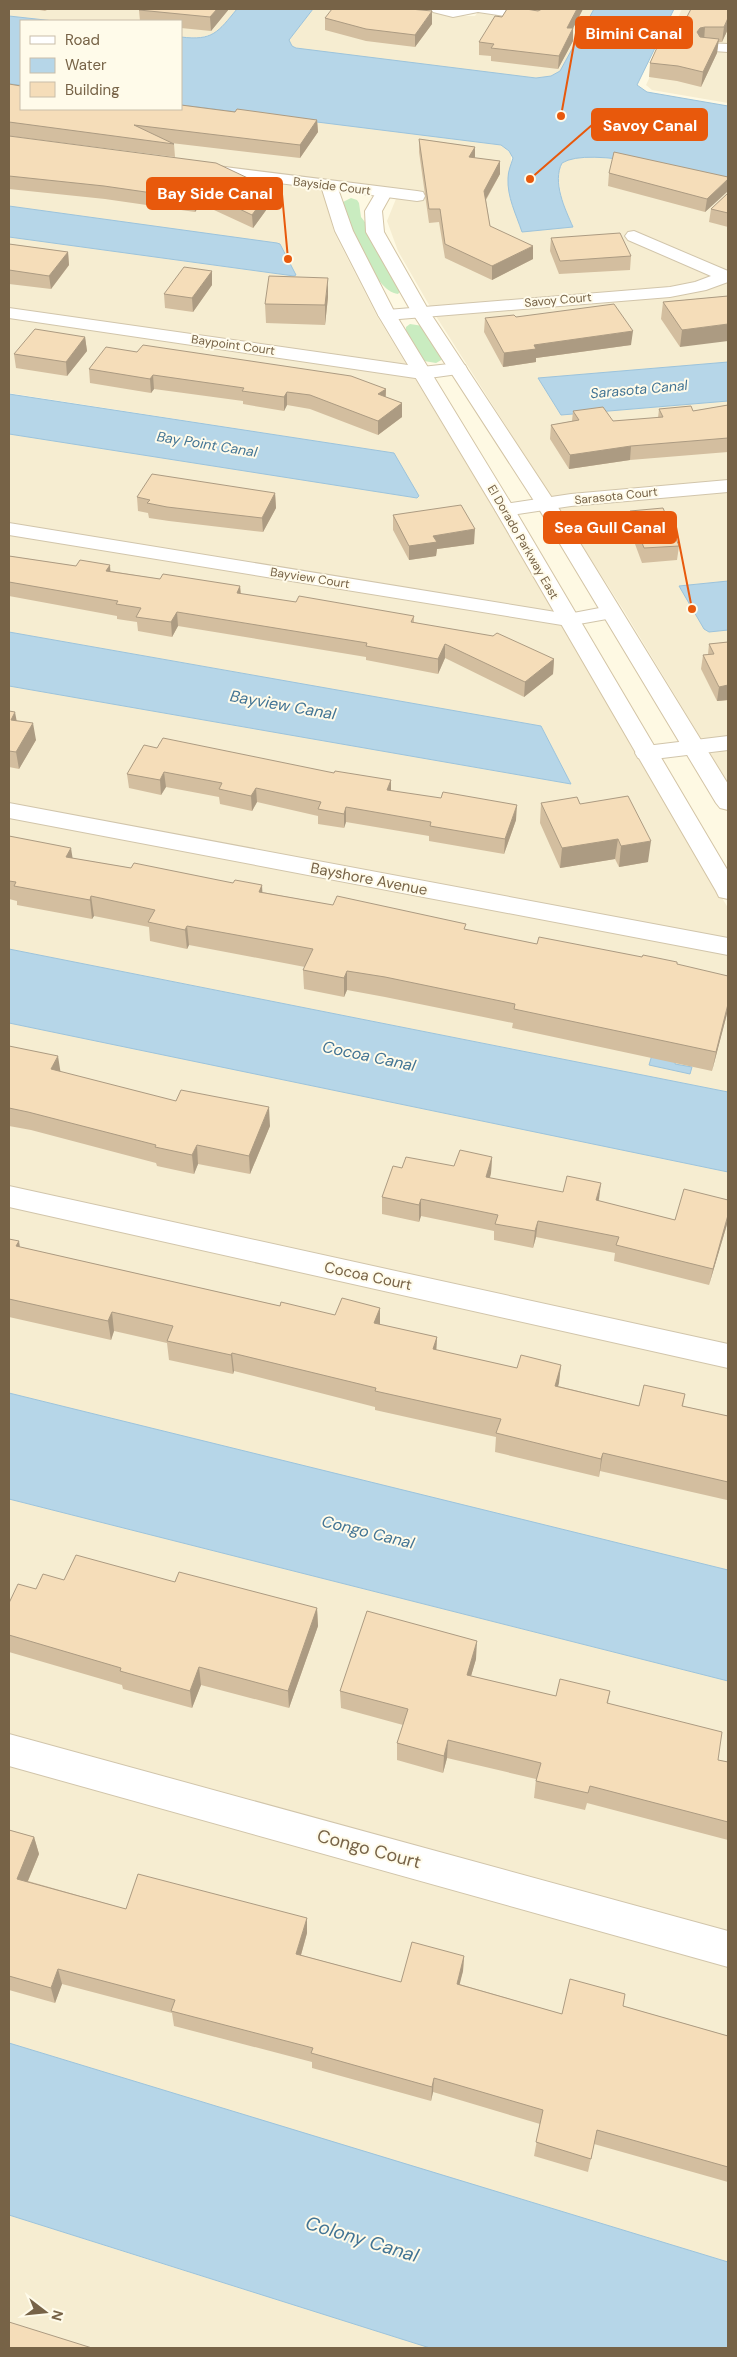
<svg xmlns="http://www.w3.org/2000/svg" width="737" height="2357" font-family="'DM Sans',sans-serif">
  <style>
    .residential { fill: #f6edd1 }
    .green { fill: #c9ecc0 }
    .water { fill: #b6d6e8; stroke: #9cc3db }
    .lines { fill: none; stroke-linecap: round; stroke-linejoin: round }
    .street-casing { stroke: #d1c5ab; stroke-width: 2 }
    .secondary-casing { stroke: #d3c4a5; stroke-width: 2 }
    .street { fill: #fff; fill-rule: evenodd }
    .secondary { fill: #fff; fill-rule: evenodd }
    .wall { fill: #d3be9f }
    .shaded-wall { fill: #ac9b82 }
    .building { fill: #f5ddb9; stroke: #ac9b82 }
    .labels { text-anchor: middle; dominant-baseline: central; stroke-width: 4; stroke-linejoin: round; paint-order: stroke }
    .far-street-label { font-size: 12px; fill: #776347; stroke: #fffbea }
    .far-water-label { font-size: 14px; font-style: italic; fill: #427494; stroke: #fffbea }
    .street-label { font-size: 15px; fill: #776347; stroke: #fffbea }
    .water-label { font-size: 16px; font-style: italic; fill: #427494; stroke: #fffbea }
    .near-street-label { font-size: 18px; fill: #776347; stroke: #fffbea }
    .near-water-label { font-size: 19px; font-style: italic; fill: #427494; stroke: #fffbea }
    .leader { fill: none; stroke: #e8590c; stroke-width: 2 }
    .callout-dot { fill: #e8590c; stroke: #fffbea; stroke-width: 2 }
    .callout { fill: #e8590c; stroke: #e8590c; stroke-width: 2 }
    .callout-label { font-size: 16px; text-anchor: middle; font-weight: bold; fill: #fff }
  </style>
  <rect width="100%" height="100%" fill="#fef9e3"/>
  <!-- residential -->
  <path class="residential" d="M9,9H237L218,32L199,38L181,37V21H54L9,16Z
    M313,9H429L428,11L456,16H475L480,9H594L560,71L551,76L536,78L303,50L292,46L289,40Z
    M682,9H728V103L652,90L646,85Z
    M9,84L21,85V109H181V105L501,145L511,154V165L572,227L561,196L559,181V168L562,163L568,159L588,156L605,158L728,181V362L539,378L561,415L728,401V581L679,586L709,632L728,630V783L624,611L432,310L398,251L387,221L400,189L320,179L334,232L377,316L535,577L728,908V1092L9,949V686L571,784L541,726L9,632V434L417,498L394,453L9,393V237L294,276L296,275L280,245L277,243L9,206Z
    M9,1023L728,1172V1570L9,1393Z
    M9,1499L728,1681V2262L9,2043Z
    M9,2215L131,2254L430,2348H9Z"/>
  <!-- green -->
  <path class="green" d="M351,198L357,200L359,203L361,217L371,230L401,290L398,294C374,292 348,223 343,202Z
    M410,324L423,326L443,359L436,363L424,361L406,333V327Z"/>
  <!-- water -->
  <path class="water" d="M237,9H313L289,40L292,46L296,48L536,78L551,76L560,71L594,9H674L637,85L647,92L728,106V181C693,174 590,145 562,163C552,182 565,209 573,227L522,232C516,214 507,197 508,178C508,171 511,165 513,158L509,151L501,145L181,105V37C213,41 218,32 237,9Z
    M9,16L54,21H21V85L9,84Z
    M9,206L277,243L280,244L296,275L294,276L9,237Z
    M728,362V401L561,415L538,378Z
    M9,394L394,453L419,496L417,498L9,434Z
    M728,581V630L709,632L704,629L679,586Z
    M9,632L541,726L571,784L9,686Z
    M9,949L728,1092V1172L9,1023Z
    M655,1045L678,1049L675,1064L692,1067L690,1074L649,1065Z
    M9,1393L728,1570V1681L9,1499Z
    M9,2043L728,2262V2348H430L9,2215Z"/>
  <g class="lines">
    <!-- street casing -->
    <g class="street-casing">
      <path id="street" d="M431,9C449,9 537,5 545,17L538,21L478,12L453,17L433,12Z
        M704,43L728,44V52L699,50L697,47L699,44Z
        M201,164L417,191L423,192L425,196L423,200L417,201L195,172L193,169L195,166Z
        M634,231L728,271V282L706,290L670,297L387,320L381,319L378,315L381,311L387,310L670,287L695,282L711,276L628,240L625,236L628,232Z
        M9,308L422,367L458,363L465,365L467,369L465,373L422,379L9,318Z
        M728,480V492L571,506L505,516L498,514L495,510L498,506L505,504L571,494Z
        M9,523L568,614L610,606L618,607L621,612L618,617L568,626L9,535Z
        M728,736V750L646,760L638,758L635,753L638,748L646,746Z
        M9,803L728,938V955L9,818Z
        M9,1186L728,1344V1368L9,1207Z
        M9,1734L728,1931V1967L9,1766Z"/>
    </g>
    <!-- secondary casing -->
    <g class="secondary-casing">
      <path id="secondary" d="M329,181L335,182L337,186L353,231L396,315L515,510L728,871V899L719,897L716,891L495,510L378,315L335,231L321,186L323,182Z
        M384,188L390,189L392,193L382,211L384,232L429,311L556,504L728,784V810L720,808L716,803L536,504L411,311L366,232L365,211L378,189Z"/>
    </g>
    <!-- street -->
    <use href="#street" class="street"/>
    <!-- secondary -->
    <use href="#secondary" class="secondary"/>
  </g>
  <!-- wall -->
  <path class="wall" d="M34,9H49L45,11Z
    M53,9H69L67,10Z
    M139,9H229L211,31L181,28V21H140L139,10Z
    M507,9H583L573,28V41L558,69L491,61V56L479,55V42L502,17Z
    M728,9V29L722,42H718L717,53L701,87L677,81L649,77L650,63L679,32Z
    M325,18L432,24L415,47L366,41L325,30Z
    M9,84L21,109L235,112L317,120L318,132L300,158L171,143L174,144L175,157L9,136Z
    M9,136L271,189L272,202L253,228L201,204L195,212L105,199L9,189Z
    M419,139L475,147V158L500,161V174L486,200L490,226L533,259L492,280L445,258L439,222L429,223L419,152Z
    M609,173L728,191L705,212L608,186Z
    M728,193V227L709,222L711,209Z
    M551,238L631,256L630,270L559,274L550,251Z
    M9,244L68,252L69,265L51,289L9,284Z
    M212,271V285L193,312L165,308L164,294Z
    M728,296L680,347L661,319L663,302Z
    M328,297L325,325L266,323L265,304Z
    M516,317L631,345L536,358V362L503,367L484,332L485,318Z
    M85,337L87,351L67,376L16,368L14,354Z
    M89,369L386,389V397L402,403V417L378,435L310,409L287,405L284,411L243,404V401L154,389L151,393L90,383Z
    M728,405V452L630,460L569,469L550,439L551,425L572,421L573,411L613,421L658,418L659,409L693,411Z
    M275,493L276,508L263,532L169,521L149,518L148,513L138,511L137,497Z
    M630,511L679,546L677,560L642,563L628,525Z
    M393,515L474,544L437,549L436,556L409,560L393,530Z
    M9,556L76,566L110,565V571L160,579L240,586L241,594L296,602L414,616V622L554,659L553,674L524,697L445,658L438,674L366,660V657L178,626L172,637L138,631L137,622L117,619V616L9,596Z
    M728,642V700L717,701L701,669L703,655L708,654L709,644Z
    M9,711L17,721L36,740L19,769L9,767Z
    M157,748L334,773L391,780V790L516,820L504,854L429,841V836L346,822L344,828L318,824V816L257,802L252,811L220,804L219,797L166,787L161,795L129,788L127,774Z
    M541,803L580,804L648,862L619,867L615,859L560,868L540,823Z
    M9,836L72,858L131,868L233,883L262,885V892L466,930L537,944L677,964L728,1010L712,1071L512,1028L513,1023L385,997L347,990L344,997L304,989L303,970L305,967L189,945L187,949L150,941L149,927L94,916L92,919L17,905V901L9,899Z
    M9,1046L60,1072L270,1126L250,1174L198,1164L194,1174L157,1166L156,1163L31,1130L9,1126Z
    M492,1157L491,1173L490,1178L599,1201L675,1220L728,1215V1221L709,1285L614,1261L615,1253L536,1237L533,1248L494,1240V1231L421,1216L419,1222L382,1214V1197L402,1168L454,1166Z
    M9,1239L20,1247L280,1306L335,1315L380,1308V1325L437,1337L436,1350L517,1368L561,1365L558,1386L639,1406L685,1394L683,1406L728,1416V1493L727,1500L600,1471L599,1477L495,1452L496,1437L375,1410V1407L234,1371L233,1374L169,1360L167,1343L114,1331L111,1340L9,1317Z
    M64,1580L175,1582L317,1608L318,1626L289,1708L201,1685L192,1708L123,1689L122,1685L9,1652V1603L36,1589Z
    M476,1659L471,1676L556,1696L610,1691L608,1703L718,1760L728,1762V1840L587,1803L585,1810L534,1798L536,1779L447,1758L443,1773L397,1760V1743L403,1725L341,1708L340,1691Z
    M9,1830L34,1837L39,1854L28,1881L126,1909L307,1933L301,1955L401,1982L464,1956L463,1971L459,1984L562,2014L623,2006L728,2036V2182L594,2144L588,2172L534,2156L540,2124L433,2092L431,2101L312,2068V2062L174,2026L172,2013L62,1984L55,2003L9,1990Z"/>
  <!-- shaded-wall -->
  <path class="shaded-wall" d="M217,9H229L211,31L210,17Z
    M577,9H583L567,40V28Z
    M432,11V24L415,47V35Z
    M728,18V29L722,42L724,27Z
    M705,27L704,41L699,42L697,32L700,28Z
    M573,28V41L558,69L559,56Z
    M719,39L717,53L701,87L703,72Z
    M317,120L318,132L300,158V145Z
    M475,147V160L469,157Z
    M500,161V174L483,204L484,191Z
    M728,179V191L705,212L707,199Z
    M271,189L272,202L253,228L252,215Z
    M200,190L201,204L195,212L194,199Z
    M533,246V259L492,280V266Z
    M68,252L69,265L51,289L49,276Z
    M212,271V285L193,312L192,298Z
    M328,278V297L325,325V305Z
    M728,324V341L680,347L682,330Z
    M633,331L631,345L536,358V362L503,367L504,353L534,345Z
    M85,337L87,351L67,376L66,362Z
    M153,375L154,389L151,393L150,379Z
    M386,389L385,403L378,394Z
    M287,392V405L284,411V397Z
    M402,403V417L378,435V421Z
    M631,446L630,460L569,469L570,455Z
    M275,493L276,508L263,532L262,518Z
    M475,529L474,544L437,549L436,556L409,560V546L433,536Z
    M110,565L111,580L106,571Z
    M240,586L241,601L237,593Z
    M177,612L178,626L172,637L171,622Z
    M445,644V658L438,674V659Z
    M554,659L553,674L524,697L525,682Z
    M728,685V700L717,701L719,687Z
    M15,712L18,728L11,720Z
    M33,723L36,740L19,769L16,752Z
    M164,772L166,787L161,795L160,780Z
    M391,780V795L387,790Z
    M256,788L257,802L252,811L251,796Z
    M517,805L516,820L504,854L505,839Z
    M346,807V822L344,828V814Z
    M618,839L615,859L560,868L562,848Z
    M651,841L648,862L619,867L621,846Z
    M71,848L74,867L66,857Z
    M262,885L263,904L259,892Z
    M91,896L94,916L92,919L90,900Z
    M187,926L189,945L187,949L185,930Z
    M347,971V990L344,997V978Z
    M728,1004V1010L712,1071L716,1052Z
    M58,1056L61,1075L51,1069Z
    M269,1107L270,1126L250,1174L249,1156Z
    M197,1145L198,1164L194,1174L192,1155Z
    M492,1157L491,1173L485,1194L486,1177Z
    M601,1183L599,1199L594,1217L596,1200Z
    M421,1199V1216L419,1222V1205Z
    M728,1215V1221L709,1285L713,1269Z
    M538,1221L536,1237L533,1248L535,1231Z
    M19,1241L22,1260L16,1246Z
    M380,1308V1326L374,1323Z
    M112,1312L114,1331L111,1340L108,1321Z
    M437,1337L436,1356L433,1349Z
    M232,1353L234,1371L233,1374L231,1355Z
    M561,1365L559,1383L553,1404L555,1386Z
    M603,1453L599,1477L601,1459Z
    M317,1608L318,1626L289,1708L288,1691Z
    M477,1641L476,1659L466,1693L467,1675Z
    M199,1667L201,1685L192,1708L190,1691Z
    M448,1740L447,1758L443,1773L444,1756Z
    M34,1837L39,1854L22,1895L17,1879Z
    M307,1918V1933L297,1969L296,1954Z
    M464,1956L463,1971L456,1999L457,1984Z
    M58,1969L62,1984L55,2003L51,1988Z
    M434,2078L433,2092L431,2101L432,2087Z"/>
  <!-- building -->
  <path class="building" d="M139,9H217L210,17L139,10Z
    M332,9H410L432,11L415,35L366,29L325,18Z
    M507,9H526L538,11L542,9H577L567,28H573L559,56L491,48L494,44L479,42L495,16L502,17Z
    M691,9H728V18L724,27H705L700,28L697,32L700,37L719,39L703,72L678,66L650,63L665,30L679,32Z
    M9,84L21,86V109H181V105L235,112L237,109L317,120L300,145L134,125L174,144L9,122Z
    M9,136L216,163L271,189L252,215L200,190L194,199L104,186L9,176Z
    M419,139L475,147L469,157L500,161L484,191L490,226L533,246L492,266L445,244L440,209H429Z
    M614,152L728,177V179L707,199L609,173Z
    M728,193V213L711,209Z
    M620,233L631,256L560,261L551,238Z
    M9,244L68,252L49,276L9,270Z
    M184,267L212,271L192,298L164,294Z
    M269,276L328,278L325,305L265,304Z
    M728,296V324L682,330L663,302Z
    M614,304L633,331L534,345L536,349L504,353L485,318L514,315L516,317Z
    M35,329L85,337L66,362L14,354Z
    M143,345L351,376L386,389L378,394L402,403L378,421L310,395L287,392L284,397L242,391L244,388L153,375L150,379L89,369L106,347L137,352Z
    M728,405V438L631,446L570,455L551,425L579,420L573,411L603,407L613,421L663,417L659,409L691,406L693,411Z
    M152,474L275,493L262,518L167,507L147,503L150,500L137,497Z
    M461,505L475,529L433,536L437,542L409,546L393,515Z
    M663,508L679,546L644,548L630,511Z
    M9,556L76,566L80,560L110,565L106,571L160,579L163,574L240,586L237,593L296,602L299,596L414,616L411,622L493,636L497,633L554,659L525,682L445,644L438,659L366,646L367,643L177,612L171,622L136,617L141,608L116,604L118,601L9,582Z
    M728,642V685L719,687L703,655L714,654L709,644Z
    M9,711L15,712L11,720L33,723L16,752L9,751Z
    M163,738L334,773L335,771L391,780L387,790L441,798L443,792L517,805L505,839L430,826L431,822L346,807L344,814L318,809L321,802L256,788L251,796L219,789L222,783L164,772L160,780L127,774L144,745L157,748Z
    M628,796L651,841L621,846L618,839L562,848L541,803L577,797L580,804Z
    M9,836L71,848L66,857L131,868L134,863L233,883L235,880L262,885L259,892L333,905L337,896L466,924L464,929L537,944L539,937L642,957L643,955L677,962V964L728,976V1004L716,1052L514,1009L515,1004L385,977L347,971L344,978L303,970L313,949L187,926L185,930L148,922L155,910L91,896L90,900L14,886L16,882L9,881Z
    M9,1046L58,1056L51,1069L176,1101L181,1090L269,1107L249,1156L197,1145L192,1155L155,1147L156,1145L28,1112L9,1108Z
    M460,1150L492,1157L486,1177L563,1192L567,1176L601,1183L596,1200L675,1220L684,1189L728,1200V1215L713,1269L616,1245L619,1237L538,1221L535,1231L495,1224L498,1215L421,1199L419,1205L382,1197L393,1166L402,1168L406,1157L454,1166Z
    M9,1239L19,1241L16,1246L280,1306L281,1302L335,1315L342,1298L380,1308L374,1323L437,1337L433,1349L517,1368L521,1355L561,1365L555,1386L639,1406L644,1385L685,1394L682,1406L728,1416V1482L603,1453L601,1459L496,1433L501,1419L375,1391L376,1388L232,1353L231,1355L167,1341L173,1326L112,1312L108,1321L9,1299Z
    M76,1555L175,1582L179,1572L317,1608L288,1691L199,1667L190,1691L120,1671L121,1668L9,1635V1603L18,1584L36,1589L43,1574L64,1580Z
    M367,1611L477,1641L467,1675L556,1696L560,1679L610,1691L607,1703L722,1732L718,1760L728,1762V1822L590,1786L588,1793L536,1781L541,1763L448,1740L444,1756L397,1743L408,1709L340,1691Z
    M9,1830L34,1837L17,1879L126,1909L138,1874L307,1918L296,1954L401,1982L412,1942L464,1956L457,1984L562,2014L570,1979L625,1994L623,2006L728,2036V2167L597,2130L591,2159L536,2142L543,2110L434,2078L432,2087L311,2053L313,2048L171,2011L175,2000L58,1969L51,1988L9,1976Z
    M9,2322L92,2348H9Z"/>
  <g class="labels">
    <!-- far-street labels -->
    <g class="far-street-label">
      <text transform="translate(332 186) rotate(7)">Bayside Court</text>
      <text transform="translate(558 300) rotate(-5)">Savoy Court</text>
      <text transform="translate(233 345) rotate(8)">Baypoint Court</text>
      <text transform="translate(616 496) rotate(-6)">Sarasota Court</text>
      <text transform="translate(523 542) rotate(60)">El Dorado Parkway East</text>
      <text transform="translate(310 578) rotate(9)">Bayview Court</text>
    </g>
    <!-- far-water labels -->
    <g class="far-water-label">
      <text transform="translate(639 389) rotate(-5)">Sarasota Canal</text>
      <text transform="translate(207 444) rotate(9)">Bay Point Canal</text>
    </g>
    <!-- street labels -->
    <g class="street-label">
      <text transform="translate(369 879) rotate(11)">Bayshore Avenue</text>
      <text transform="translate(368 1276) rotate(12)">Cocoa Court</text>
    </g>
    <!-- water labels -->
    <g class="water-label">
      <text transform="translate(283 705) rotate(10)">Bayview Canal</text>
      <text transform="translate(369 1056) rotate(12)">Cocoa Canal</text>
      <text transform="translate(368 1532) rotate(14)">Congo Canal</text>
    </g>
    <!-- near-street labels -->
    <g class="near-street-label">
      <text transform="translate(369 1849) rotate(15)">Congo Court</text>
    </g>
    <!-- near-water labels -->
    <g class="near-water-label">
      <text transform="translate(362 2239) rotate(17)">Colony Canal</text>
    </g>
  </g>
  <!-- callouts -->
  <path class="leader" d="M561 116L576 33M530 179L592 125M288 259L282 194M692 609L676 527"/>
  <g class="callout-dot">
    <circle cx="561" cy="116" r="5"/>
    <circle cx="530" cy="179" r="5"/>
    <circle cx="288" cy="259" r="5"/>
    <circle cx="692" cy="609" r="5"/>
  </g>
  <g class="callout">
    <rect x="576" y="17" width="116" height="31" rx="5"/>
    <rect x="592" y="109" width="115" height="31" rx="5"/>
    <rect x="147" y="178" width="135" height="31" rx="5"/>
    <rect x="544" y="512" width="132" height="31" rx="5"/>
  </g>
  <g class="callout-label">
    <text x="634" y="39">Bimini Canal</text>
    <text x="650" y="131">Savoy Canal</text>
    <text x="215" y="199">Bay Side Canal</text>
    <text x="610" y="533">Sea Gull Canal</text>
  </g>
  <!-- border -->
  <rect width="737" height="2357" fill="none" stroke="#776347" stroke-width="20"/>
  <!-- legend -->
  <rect x="20" y="20" width="162" height="90" fill="#fffbea" stroke="#c9bea9"/>
  <rect x="30" y="36" width="25" height="8" fill="#ffffff" stroke="#c9bea9"/>
  <text x="65" y="45" font-size="15" fill="#776347">Road</text>
  <rect x="30" y="58" width="25" height="15" fill="#b6d6e8" stroke="#c9bea9"/>
  <text x="65" y="70" font-size="15" fill="#776347">Water</text>
  <rect x="30" y="82" width="25" height="15" fill="#f5ddb9" stroke="#c9bea9"/>
  <text x="65" y="95" font-size="15" fill="#776347">Building</text>
  <!-- north arrow -->
  <g transform="translate(45 2312) rotate(106)" stroke="#fffbea" stroke-width="4" paint-order="stroke">
  <path d="M0-4L9 19L0 12L-9 19Z" fill="#776347"/>
  <text y="-8" font-size="14" font-weight="bold" text-anchor="middle" fill="#776347">N</text>
  </g>
</svg>
